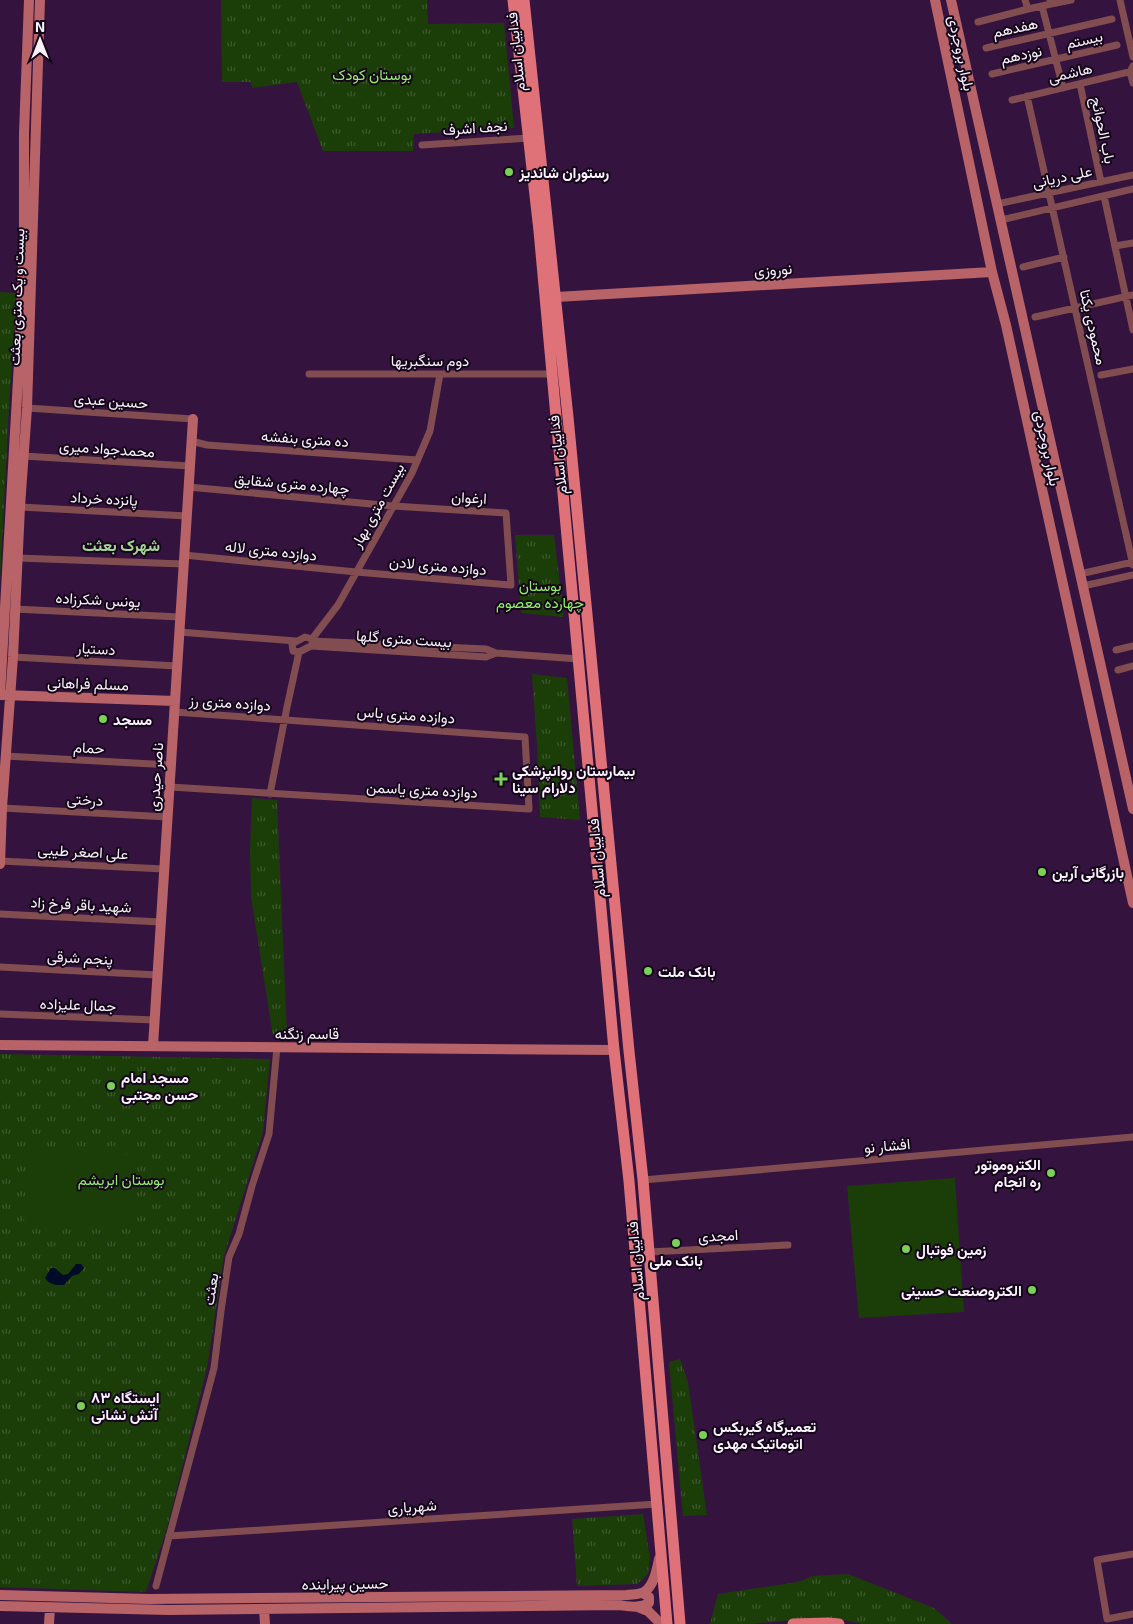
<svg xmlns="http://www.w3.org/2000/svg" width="1133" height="1624" font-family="'Exo 2',Vazirmatn,sans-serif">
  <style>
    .grass { fill: url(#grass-tufts) }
    .pitch { fill: #1b3e09 }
    .water { fill: #000b27 }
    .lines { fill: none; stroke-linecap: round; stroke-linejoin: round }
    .street { stroke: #824d50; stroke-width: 7 }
    .secondary { stroke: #b76367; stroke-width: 10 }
    .primary { stroke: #df7279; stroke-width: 11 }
    .poi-dot { fill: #7bd156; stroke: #15071a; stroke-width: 2 }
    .labels { text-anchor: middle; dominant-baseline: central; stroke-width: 4; stroke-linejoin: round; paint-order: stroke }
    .street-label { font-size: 15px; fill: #f9f1fc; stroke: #15071a }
    .park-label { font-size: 15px; fill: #92ef6c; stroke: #15071a }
    .poi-label { font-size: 15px; font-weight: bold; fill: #f9f1fc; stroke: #15071a; text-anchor: start }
    .neighbourhood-label { font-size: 16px; font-weight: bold; fill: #a5d494; stroke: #15071a }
  </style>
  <defs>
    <pattern id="grass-tufts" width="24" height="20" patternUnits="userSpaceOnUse" patternTransform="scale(1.25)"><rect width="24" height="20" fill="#1b3e09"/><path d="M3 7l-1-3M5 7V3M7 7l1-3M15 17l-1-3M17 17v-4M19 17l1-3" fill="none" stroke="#3d5a2e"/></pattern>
  </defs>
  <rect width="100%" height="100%" fill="#35133f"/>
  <!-- grass -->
  <path class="grass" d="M221,0H427L428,24L504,23L514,128L414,134L413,151H323L297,82L253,88L250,82H222Z
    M0,292L17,293L9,406L0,582Z
    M515,535H554L564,617L521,613Z
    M532,674L567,678L580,820L540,817L537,745Z
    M252,798L277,800L287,1036H273L251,897L250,850Z
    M0,1054L270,1059L263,1132L224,1256L207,1368L167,1528L146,1592L0,1587Z
    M680,1359L688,1382L707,1515L683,1516L669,1362Z
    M643,1514L650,1558L648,1574L637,1584L577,1586L572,1519Z
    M848,1574L934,1608L952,1624H862L839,1619L817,1618L750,1624H710L718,1594L798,1582L813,1576Z"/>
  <!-- pitch -->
  <path class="pitch" d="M28,1149L138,1155L134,1227L24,1221Z
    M955,1178L964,1312L859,1318L847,1186Z"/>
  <!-- water -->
  <path class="water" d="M76,1264H81L84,1268L79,1274L72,1276L64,1285C55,1285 50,1285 45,1278L51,1268H55L63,1275L68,1274Z"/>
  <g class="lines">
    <!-- street -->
    <path class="street" d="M1025,0L1028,9L1051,4L1050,0
      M1120,0L1133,57
      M1051,4L1071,0
      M1042,6L1063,88
      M978,22L1028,9
      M986,48L1112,19
      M1133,66L1130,72L1133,83
      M992,74L1117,45
      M1080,84L1101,182
      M1027,96L1133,565
      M1012,100L1133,71
      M422,145L529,138
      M1104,196L1133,330
      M997,204L1133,175
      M1001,220L1133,189
      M1115,246L1133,243
      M1023,267L1064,257
      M1035,317L1133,295
      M309,374H552
      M1101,375L1133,369
      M27,408L193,419
      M191,441L207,445L417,460
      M23,456L190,466
      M20,507L187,516
      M184,555L356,572L511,585L506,513L393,506L188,487
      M17,558L184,564
      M1080,574L1133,562
      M1083,586L1133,575
      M14,609L180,617
      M179,632L296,641
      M305,637L312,639L313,642L311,646L299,652L293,651L292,644Z
      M312,639L338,605L412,473L430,431L440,374
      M312,641L486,649L496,653L579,659
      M311,646L486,657L496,653
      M1116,650L1133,646
      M13,657L177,666
      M1118,670L1133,666
      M5,756L171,765
      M170,787L529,809L525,737L174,712
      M270,794L287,707L299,652
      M2,808L168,817
      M0,861L164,869
      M0,914L161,922
      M0,967L158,975
      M0,1014L155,1020
      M643,1180L1133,1137
      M649,1252L788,1245
      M169,1536L657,1504
      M1133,1554L1097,1560L1107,1619L1133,1614
      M156,1586L214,1368L221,1311L229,1257L239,1234L252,1186L269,1134L277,1047"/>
    <!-- secondary -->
    <path class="secondary" d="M935,0L992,272L1006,325L1133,903
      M951,0L1133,809
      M556,297L992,272
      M0,695L19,362L24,245V133L29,0
      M3,695L175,701
      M0,864L2,808L13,657L20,507L27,408L40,0
      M0,1045L614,1050
      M153,1046L193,419
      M0,1595L149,1599L627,1595C632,1594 639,1595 644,1592C654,1586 657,1569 659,1559
      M0,1606L169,1610L618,1605C628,1606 640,1609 649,1603V1597L643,1593
      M638,1607L648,1611L661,1624
      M264,1609L265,1624
      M49,1624L50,1608"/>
    <!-- primary -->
    <path class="primary" d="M513,0L539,231L614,1050L629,1181L667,1624
      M524,0L568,417L629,1051L643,1180L680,1624
      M793,1624L828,1623L839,1624"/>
  </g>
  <!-- markers -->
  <g class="poi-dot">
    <circle cx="509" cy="172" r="5"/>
    <circle cx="103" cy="719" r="5"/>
    <path d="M498.5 771.5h5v5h5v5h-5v5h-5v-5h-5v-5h5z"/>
    <circle cx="1042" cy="872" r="5"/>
    <circle cx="648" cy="971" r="5"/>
    <circle cx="111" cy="1086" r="5"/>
    <circle cx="1051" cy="1173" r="5"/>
    <circle cx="676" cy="1243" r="5"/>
    <circle cx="906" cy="1249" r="5"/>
    <circle cx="1032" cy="1290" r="5"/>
    <circle cx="81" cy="1406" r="5"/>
    <circle cx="703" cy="1435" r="5"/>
  </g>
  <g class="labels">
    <!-- street labels -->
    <g class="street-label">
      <text transform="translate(1015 27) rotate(-12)">هفدهم</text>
      <text transform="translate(1084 39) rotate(-13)">بیستم</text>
      <text transform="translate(515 52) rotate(-96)">فداییان اسلام</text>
      <text transform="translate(962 53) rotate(78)">بلوار بروجردی</text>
      <text transform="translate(1021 54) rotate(-12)">نوزدهم</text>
      <text transform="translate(1070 72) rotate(-13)">هاشمی</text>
      <text transform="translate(475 127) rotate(-4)">نجف اشرف</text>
      <text transform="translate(1104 130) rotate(78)">باب الحوائج</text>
      <text transform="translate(1062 176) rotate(-12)">علی دریانی</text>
      <text transform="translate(773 269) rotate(-4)">نوروزی</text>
      <text transform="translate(16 297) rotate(-88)">بیست و یک متری بعثت</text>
      <text transform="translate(1094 327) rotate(77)">محمودی یکتا</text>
      <text x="430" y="360">دوم سنگبریها</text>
      <text transform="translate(111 400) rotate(4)">حسین عبدی</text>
      <text transform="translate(305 438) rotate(4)">ده متری بنفشه</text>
      <text transform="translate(107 448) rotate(4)">محمدجواد میری</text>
      <text transform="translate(1048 448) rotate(78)">بلوار بروجردی</text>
      <text transform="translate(557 455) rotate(-96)">فداییان اسلام</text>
      <text transform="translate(292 483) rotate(5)">چهارده متری شقایق</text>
      <text transform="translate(469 497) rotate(3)">ارغوان</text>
      <text transform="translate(104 498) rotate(3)">پانزده خرداد</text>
      <text transform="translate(377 505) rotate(-61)">بیست متری بهار</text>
      <text transform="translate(271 550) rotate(6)">دوازده متری لاله</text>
      <text transform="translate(438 565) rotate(5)">دوازده متری لادن</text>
      <text transform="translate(98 599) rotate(3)">یونس شکرزاده</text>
      <text transform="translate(404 638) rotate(4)">بیست متری گلها</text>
      <text transform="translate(96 648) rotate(3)">دستیار</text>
      <text transform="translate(88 683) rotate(2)">مسلم فراهانی</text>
      <text transform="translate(230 702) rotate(4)">دوازده متری رز</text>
      <text transform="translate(406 714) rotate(4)">دوازده متری یاس</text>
      <text transform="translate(89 747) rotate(3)">حمام</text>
      <text transform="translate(155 777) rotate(-86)">ناصر حیدری</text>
      <text transform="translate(422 789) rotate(3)">دوازده متری یاسمن</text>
      <text transform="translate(85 799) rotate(3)">درختی</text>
      <text transform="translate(83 851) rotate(3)">علی اصغر طیبی</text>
      <text transform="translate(596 858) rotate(-95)">فداییان اسلام</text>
      <text transform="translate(81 904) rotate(3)">شهید باقر فرخ زاد</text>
      <text transform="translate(80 957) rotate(3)">پنجم شرقی</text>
      <text transform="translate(78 1004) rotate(2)">جمال علیزاده</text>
      <text x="307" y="1033">قاسم زنگنه</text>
      <text transform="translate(887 1145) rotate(-5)">افشار نو</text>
      <text transform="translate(718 1235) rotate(-3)">امجدی</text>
      <text transform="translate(635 1261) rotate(-95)">فداییان اسلام</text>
      <text transform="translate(210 1289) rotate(-81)">بعثت</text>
      <text transform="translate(412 1506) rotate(-4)">شهریاری</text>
      <text transform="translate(345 1583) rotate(-1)">حسین پیراینده</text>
    </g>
    <!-- park labels -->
    <g class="park-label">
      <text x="372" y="74">بوستان کودک</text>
      <text x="540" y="585">بوستان<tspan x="540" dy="17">چهارده معصوم</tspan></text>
      <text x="121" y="1179">بوستان ابریشم</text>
    </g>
    <!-- poi labels -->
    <g class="poi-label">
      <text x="519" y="172">رستوران شاندیز</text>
      <text x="113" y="719">مسجد</text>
      <text x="512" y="770">بیمارستان روانپزشکی<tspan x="512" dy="17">دلارام سینا</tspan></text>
      <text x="1052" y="872">بازرگانی آرین</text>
      <text x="658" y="971">بانک ملت</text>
      <text x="121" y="1077">مسجد امام<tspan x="121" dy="17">حسن مجتبی</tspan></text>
      <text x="1041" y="1164" text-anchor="end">الکتروموتور<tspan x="1041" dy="17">ره انجام</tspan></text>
      <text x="916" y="1249">زمین فوتبال</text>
      <text x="676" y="1260" text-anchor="middle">بانک ملی</text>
      <text x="1022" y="1290" text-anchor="end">الکتروصنعت حسینی</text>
      <text x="91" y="1397">ایستگاه ۸۳<tspan x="91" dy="17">آتش نشانی</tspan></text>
      <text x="713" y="1426">تعمیرگاه گیربکس<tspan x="713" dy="17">اتوماتیک مهدی</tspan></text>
    </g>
    <!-- neighbourhood labels -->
    <g class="neighbourhood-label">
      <text x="121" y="544">شهرک بعثت</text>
    </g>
  </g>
  <!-- north arrow -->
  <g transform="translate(40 40)" stroke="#15071a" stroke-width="4" paint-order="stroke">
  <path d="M0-4L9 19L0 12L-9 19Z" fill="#f9f1fc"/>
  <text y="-8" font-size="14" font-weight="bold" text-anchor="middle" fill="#f9f1fc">N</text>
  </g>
</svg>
